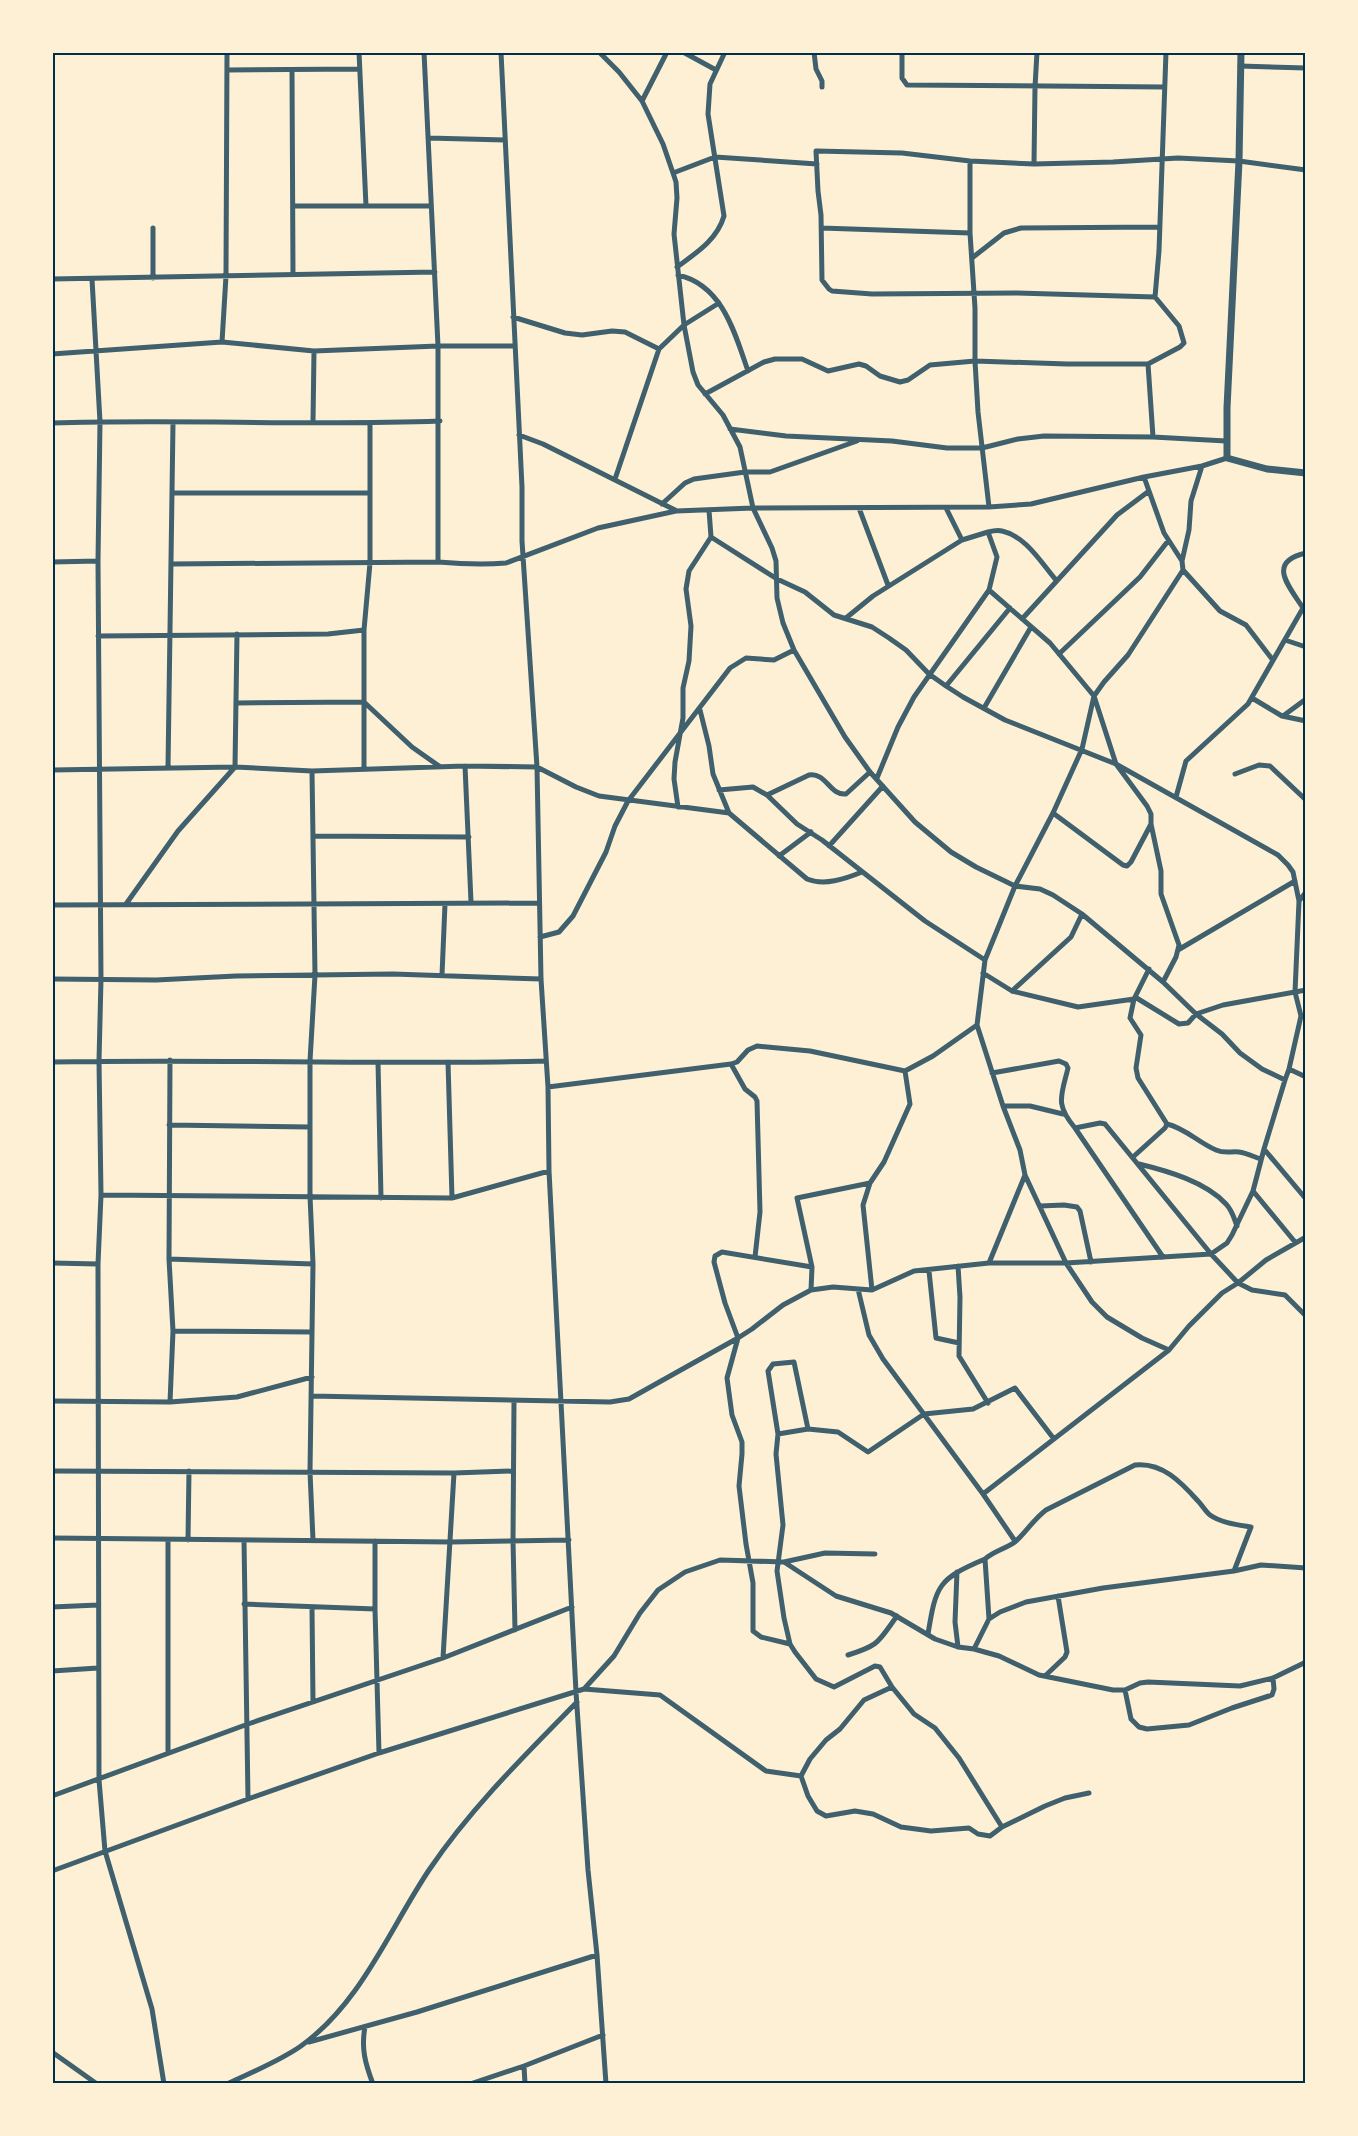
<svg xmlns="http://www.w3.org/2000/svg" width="1358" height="2136" font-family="'Work Sans',sans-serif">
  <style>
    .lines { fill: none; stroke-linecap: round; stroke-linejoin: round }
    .minor { stroke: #3f606c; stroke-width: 5 }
    .tertiary { stroke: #3f606c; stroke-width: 7 }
    .neatline { fill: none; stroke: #003049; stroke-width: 2 }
  </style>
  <rect width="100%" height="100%" fill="#fdf0d5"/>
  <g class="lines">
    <!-- minor -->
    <path class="minor" d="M359,52L366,206
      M424,52L438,346V562
      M501,52L522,487V541L537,767L541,979L548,1087L549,1171L576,1692L588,1870L597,1955L606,2084
      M599,52L619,72L642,101L663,144L673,173L676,182L677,198L674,234L684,325L693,372L698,385L723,415L740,447L753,508L772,548L776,561L777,598L783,623L794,650L845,737L870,772L915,822L951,852L976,867L1015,886L1040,889L1053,895L1082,914L1163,982L1196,1014L1222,1034L1240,1053L1262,1069L1285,1080L1289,1069L1306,1077
      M683,52L716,70
      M814,52L816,69L822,81V87
      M902,52V78L907,85L1164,87
      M1240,66L1306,68
      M227,70L360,69
      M292,70L293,275
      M642,101L667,52
      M428,138L505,140
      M970,161L902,153L816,151L818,191L821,215L822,280L829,289L832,291L872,294L1017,293L1155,297L1179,326L1184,343L1180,347L1148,364
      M1034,164L1035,87L1037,52
      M673,173L715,157L817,164
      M293,206H431
      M153,228V278
      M821,228L970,233
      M972,258L1004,233L1021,228L1159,227
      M677,267C696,253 717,240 724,216L708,114L710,84L725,52
      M678,275C723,285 735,334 748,371
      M52,279L435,272
      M92,279L100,422L98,561L101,979L99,1061L101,1195L98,1264L99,1780L105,1851L152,2009L164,2084
      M1155,297L1159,251L1166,52
      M513,317L565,333L582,335L612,331L625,332L659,349
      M222,342L226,276L227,52
      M52,354L222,342L314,351L438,346H514
      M705,394L764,362L775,359H802L828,371L859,364L866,366L880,376L900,382L908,380L930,365L975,361L1067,364H1148L1153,437
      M313,422L314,351
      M52,423C181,419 311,426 440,421
      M730,429L786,436L892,441L947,448H982L1018,439L1044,436L1153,437L1226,441
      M519,435L543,444L675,510
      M1144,477L1164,533L1182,561
      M615,479L659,349L684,325L719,303
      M172,493H369
      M662,504L685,483L694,479L745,472H770L857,441
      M989,507L978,412L975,361V308L970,233V161L1034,164L1113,162L1178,158L1239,161L1306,170
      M859,508L888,585
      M946,508L962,540
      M988,532C992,531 998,530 1002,531C1026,536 1042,564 1056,580
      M711,537L777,579L805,592L834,615L872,627L889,638L906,650L929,674L946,686L1010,608
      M52,562L98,561
      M171,564L438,562C462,564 481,565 506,563L598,528L676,511L753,508L989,507L1031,504L1144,477L1202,466L1227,458
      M1183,570L1220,611L1246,625L1272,659
      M989,590L1050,643L1094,696L1116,764L1147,806L1151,814V824L1131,862L1127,866L1123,865L1053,813
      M1303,608C1289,586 1266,562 1306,553
      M846,618L873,596L962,540L988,532L997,557L989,590L914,697L898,727L877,778
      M1022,619L1117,515L1149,491
      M98,636L328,634L364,630
      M1285,640L1306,647
      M1059,654L1140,577L1168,541
      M946,686L963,697L1005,720L1116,764L1278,855L1288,865L1293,872L1299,901L1295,992L1301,1016L1289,1069
      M1252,698L1282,716L1306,721
      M237,703L364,702L412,747L439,766
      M984,708L1031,627
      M700,710L709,746L713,774L729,813
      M1283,716L1306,699
      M465,766L471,902
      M168,768L173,423
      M364,768V630L370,563V423
      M52,770L235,767L312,771L465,766L537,767L576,787L599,796L729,813L807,879C824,886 845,879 862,872
      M312,771L315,975L310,1061V1196L313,1264L310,1472L313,1540
      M1235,774L1259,765L1270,766L1306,800
      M719,790L753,787L767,795L797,824L822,840L925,921L985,960
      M767,795L809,775C826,772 830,796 846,794L870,772
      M1176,797L1186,761L1248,704L1303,608L1306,610
      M678,807L674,779L675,762L683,718V688L689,661L691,626L686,589L689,571L711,537L709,510
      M1151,824L1161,871V894L1179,945L1176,957L1163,982
      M313,836L469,837
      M829,846L883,786
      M779,856L811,832
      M1299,901L1306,892
      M126,904L178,831L235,767L237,634
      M52,905L539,903
      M540,937L559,932L573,916L606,852L615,826L628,801L730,668L746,658L774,660L794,650
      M1178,950L1295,881
      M983,973L1012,991L1078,1007L1134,999L1149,969
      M442,975L445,904
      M52,979L156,980L236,976L393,974L541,979
      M1012,991L1071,937L1082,914
      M1135,997L1179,1024L1188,1023L1196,1014L1223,1005L1306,990
      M170,1060L169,1259L173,1331L170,1402
      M52,1062C217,1059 381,1065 546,1061
      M378,1062L381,1198
      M448,1062L452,1198
      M731,1064L745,1089L755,1097L757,1101L760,1212L755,1257
      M992,1073L1059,1061L1066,1064L1068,1068C1061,1097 1055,1104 1075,1128L1100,1123L1105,1124L1211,1254L1238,1283L1252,1290L1285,1295L1306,1316
      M548,1087L731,1064L737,1062L748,1050L757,1046L810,1051L905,1071
      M1003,1106H1030L1063,1114
      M1167,1124C1185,1128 1199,1143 1216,1150C1225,1154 1231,1151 1239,1152C1247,1153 1254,1157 1261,1159
      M169,1125L310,1127
      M1075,1128L1163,1257
      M1264,1149L1306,1199
      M1133,1157L1165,1128L1167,1124L1138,1078L1136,1068L1141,1035L1130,1018L1134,999
      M1139,1164C1168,1171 1206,1182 1226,1204C1232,1210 1234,1218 1237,1226
      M870,1183L863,1205L872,1290
      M1253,1191L1295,1242
      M101,1195L452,1198L549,1171
      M1040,1206L1064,1205L1077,1207L1080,1211L1091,1262
      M169,1259L313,1264
      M52,1263L98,1264
      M989,1263L1025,1175
      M958,1266L960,1297L959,1356L988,1403
      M929,1271L936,1338L959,1343
      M858,1289L869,1335L883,1359L983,1494L1015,1541
      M811,1290L812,1267L797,1198L870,1183L884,1162L910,1104L905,1071L933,1056L977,1025
      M173,1331L311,1332
      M1169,1350L1189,1326L1222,1293L1238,1283L1266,1260L1306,1237
      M311,1396L610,1402L629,1399L738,1338L725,1303L714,1262L715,1256L722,1252L812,1267
      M52,1401L170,1402L237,1397L312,1377
      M514,1401L513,1541L515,1630
      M808,1429L838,1432L868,1452L924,1414L973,1409L1015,1388L1054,1439
      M778,1434L808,1429L794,1362L773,1364L768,1371L778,1434L776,1454L783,1525L777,1571L784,1618L790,1644L795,1652L816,1679L834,1687L875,1666L880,1667L892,1687L914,1714L935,1728L959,1758L1002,1827
      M52,1471L454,1473L513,1471
      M983,1494L1169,1350L1142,1338L1107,1317L1092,1302L1066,1263L1025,1175L1020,1150L1003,1106L977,1025L985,960L1015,886L1053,813L1082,749L1094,696L1104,682L1128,655L1183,570L1182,561L1189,530L1191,501L1202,466
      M52,1538L451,1542L569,1540
      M188,1540L189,1471
      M244,1540L248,1799
      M375,1541V1609L379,1753
      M784,1562L825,1553L875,1554
      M1234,1571L1261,1565L1306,1568
      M957,1572L955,1622L958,1647
      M244,1604L375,1609
      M52,1607L98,1605
      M312,1608L313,1702
      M928,1634C936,1585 938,1579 985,1559
      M790,1644L761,1637L753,1631V1583L746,1544L739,1486L742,1454V1442L732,1415L727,1378L738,1338L752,1329L783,1305L811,1290L833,1287L872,1290L914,1271L989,1263H1066L1211,1254L1227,1243L1232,1235L1253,1191L1264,1149L1285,1080
      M974,1649L989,1619L1000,1612L1026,1602L1103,1588L1234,1571L1251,1527C1239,1525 1221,1523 1210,1515C1206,1512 1202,1505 1198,1501C1181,1482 1162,1462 1135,1465L1046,1510C1034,1519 1026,1532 1015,1542C1005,1549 994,1551 985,1559L989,1619
      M848,1655C880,1645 878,1642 897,1616
      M443,1658L454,1473
      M52,1671L98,1668
      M1045,1676L1065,1657L1067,1652L1058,1596
      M892,1687L864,1700L840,1729L826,1740L810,1759L801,1776L808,1796L817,1811L826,1816L855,1811L873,1814L901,1827L931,1831L969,1828L978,1834L990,1836L1002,1827L1045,1806L1065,1798L1089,1793
      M584,1689L614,1656L640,1613L658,1590L685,1572L720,1560L784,1562L836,1596L891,1613L935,1639L958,1647L974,1649L999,1656L1039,1675L1113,1690H1125L1140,1683L1148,1682L1240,1686L1273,1678L1306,1662
      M1125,1690L1131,1719L1139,1727L1147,1729L1189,1725L1232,1708L1269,1696L1272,1695L1274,1689L1273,1678
      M168,1753V1540
      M52,1796L248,1724L443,1658L572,1607
      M52,1871L248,1799L379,1753L584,1689L660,1695L766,1771L801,1776
      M365,2027C361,2048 365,2063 373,2084
      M309,2042L417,2012L597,1955
      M52,2052L97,2084
      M524,2066L525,2084
      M227,2084C252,2072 278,2062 301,2046C361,2003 389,1930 429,1870C471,1808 524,1756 577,1702
      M470,2084L524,2066L603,2035"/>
    <!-- tertiary -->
    <path class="tertiary" d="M1241,52L1239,161L1227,408V458L1267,469L1306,473"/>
  </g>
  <!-- border -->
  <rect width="1358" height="2136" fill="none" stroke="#fdf0d5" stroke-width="108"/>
  <rect x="54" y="54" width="1250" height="2028" class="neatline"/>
</svg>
